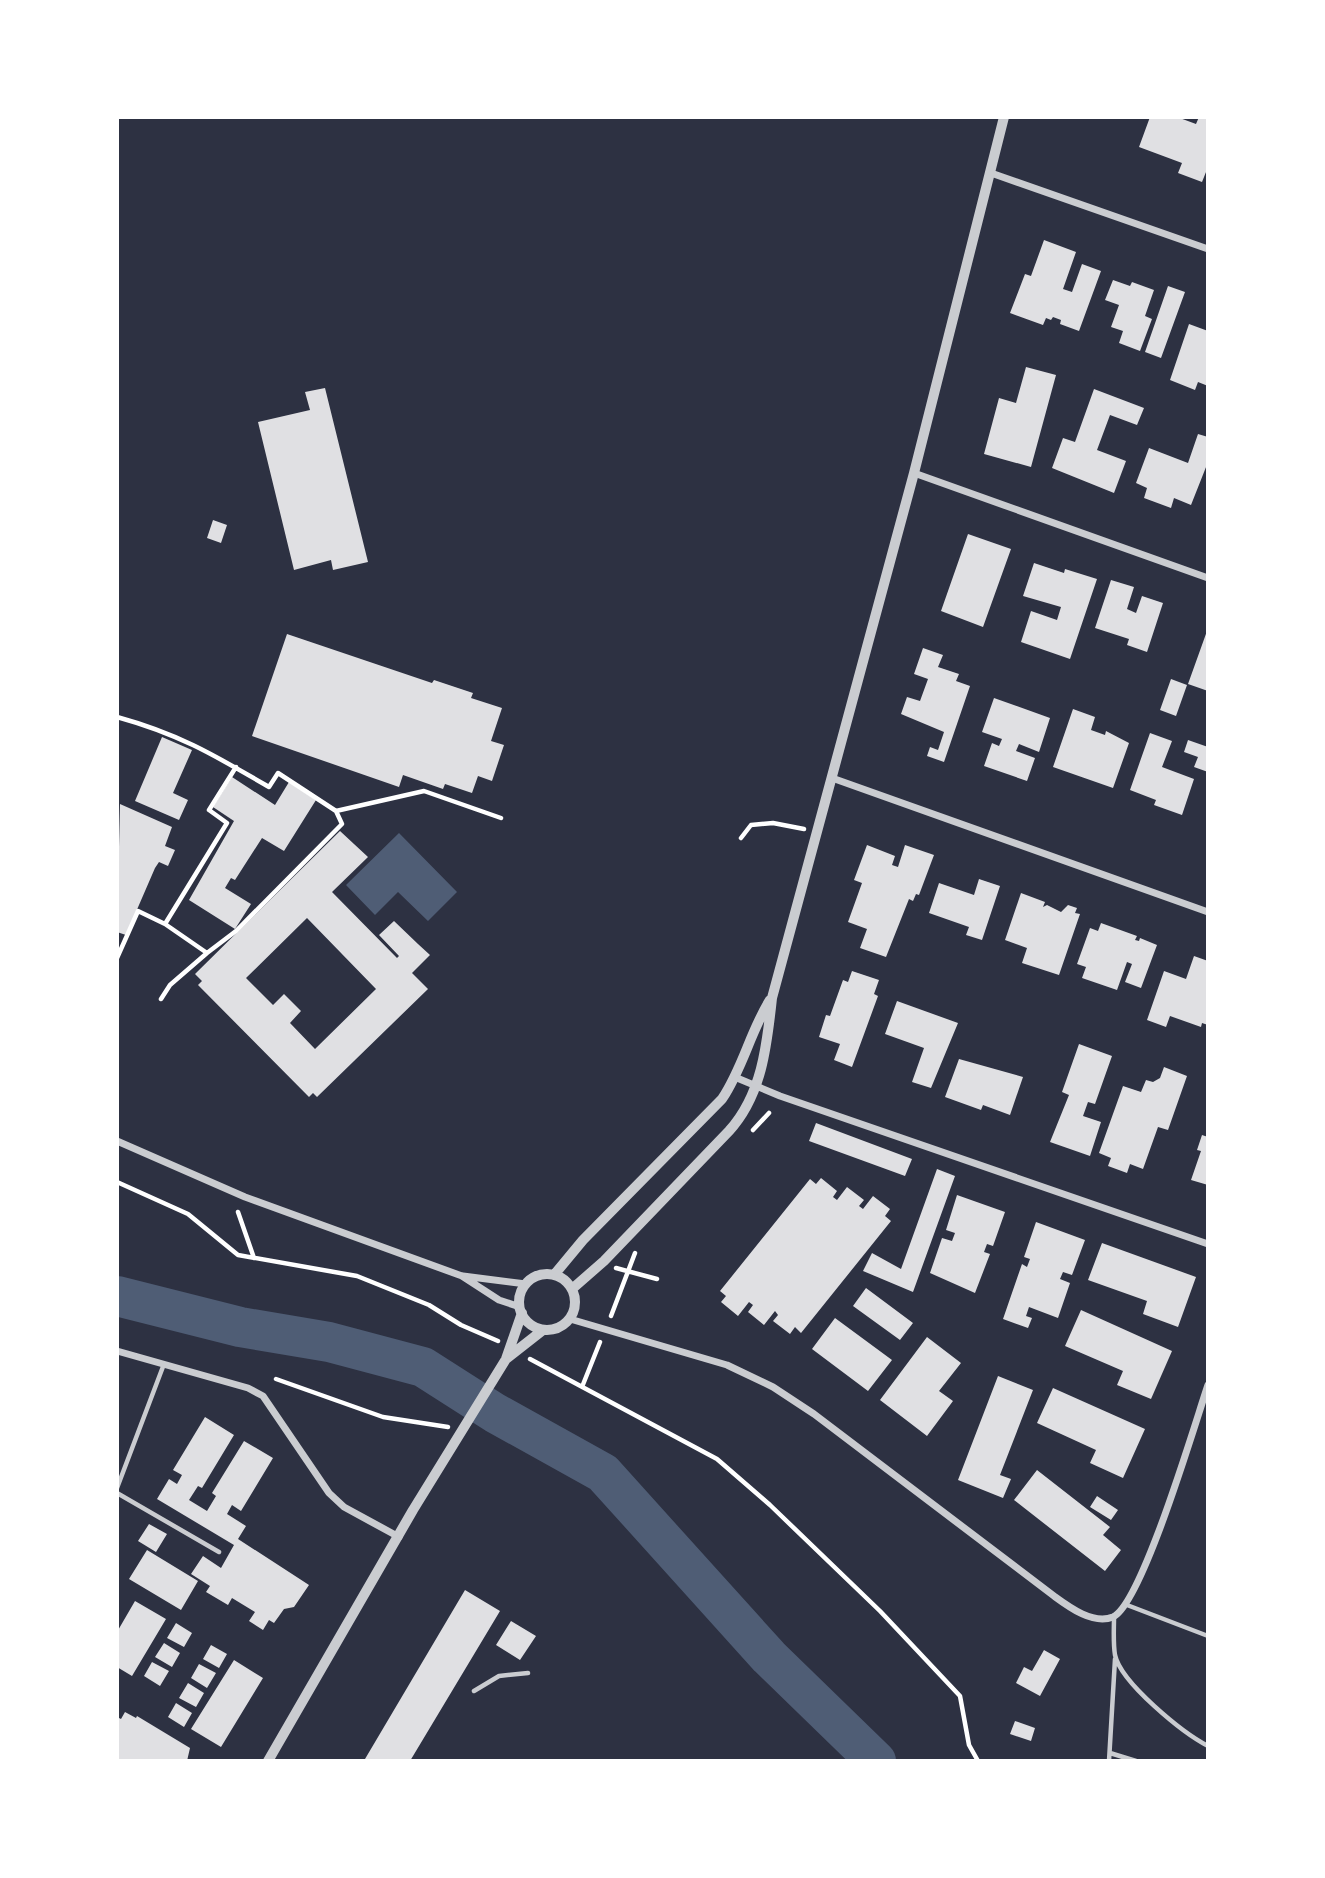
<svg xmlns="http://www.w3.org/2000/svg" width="1325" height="1878" font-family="'Roboto Condensed',sans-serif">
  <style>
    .water { fill: #4f5d75 }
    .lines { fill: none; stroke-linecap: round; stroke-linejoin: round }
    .river { stroke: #4f5d75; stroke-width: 40 }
    .building { fill: #e0e0e3; fill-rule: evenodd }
    .path { stroke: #fff; stroke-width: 4.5 }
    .service { stroke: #caccd0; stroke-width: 4.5 }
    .minor { stroke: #caccd0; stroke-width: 7 }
    .tertiary { stroke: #caccd0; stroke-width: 10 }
  </style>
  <rect width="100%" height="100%" fill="#2d3142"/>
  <!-- water -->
  <path class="water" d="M399,833L457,892L428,921L398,892L375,915L346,885Z"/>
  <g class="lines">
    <!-- river -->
    <path class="river" d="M117,1296L240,1327L329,1342L423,1367L495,1413L603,1473L769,1657L876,1761"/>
  </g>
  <!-- building -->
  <path class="building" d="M1150,117H1177L1196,124L1199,117H1208V167L1202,182L1178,173L1182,163L1139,147Z
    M1044,240L1076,252L1063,289L1072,292L1082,264L1101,271L1079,331L1060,324L1061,320L1053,317L1051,320L1046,318L1043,325L1010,313L1025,274L1031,276Z
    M1113,280L1130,286L1132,282L1154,290L1145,316L1152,319L1140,351L1119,343L1123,331L1111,327L1119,305L1105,300Z
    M1168,286L1185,292L1161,358L1145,352Z
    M1189,324L1208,331V386L1198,382L1195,390L1170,380Z
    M1026,367L1056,375L1031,467L984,454L999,398L1016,403Z
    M325,388L368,562L333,570L331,560L294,570L258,422L310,410L305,392Z
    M1094,389L1144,408L1137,425L1110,415L1097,450L1126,461L1114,493L1052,468L1063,438L1075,442Z
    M1198,434L1208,437V462L1191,505L1174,498L1171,508L1144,498L1147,488L1136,483L1149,448L1188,463Z
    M213,520L227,525L221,543L207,538Z
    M968,534L1011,549L983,627L941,611Z
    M1034,563L1064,573L1065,569L1097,579L1070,659L1021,642L1031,611L1057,620L1061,607L1023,596Z
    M1111,580L1134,587L1127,609L1136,613L1142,596L1163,603L1147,652L1127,645L1129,639L1095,628Z
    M1207,631H1208V691L1188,684Z
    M287,634L432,683L434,680L473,693L471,698L502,708L491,741L504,745L492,781L478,776L472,793L445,784L443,789L403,775L399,787L252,736Z
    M923,648L943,655L938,667L959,674L956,681L970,686L944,762L927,756L930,747L938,750L944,732L901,714L907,697L920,701L928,679L914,674Z
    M1171,679L1187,685L1176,716L1160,710Z
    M994,698L1050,718L1039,752L1019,744L1016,751L1035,758L1027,781L984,766L992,743L999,746L1002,739L982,732Z
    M1073,709L1095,717L1091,730L1105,735L1106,731L1129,743L1113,788L1053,767Z
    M1150,733L1172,741L1162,767L1194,779L1182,815L1154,805L1156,800L1130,790Z
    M162,737L192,750L173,793L188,800L179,820L135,801Z
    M1188,740L1208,747V772L1194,767L1198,757L1184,752Z
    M232,777L275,805L289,782L316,800L284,851L262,838L235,880L231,878L225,888L251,904L235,929L189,900L234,821L213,807Z
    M120,804L172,827L165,846L175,850L168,866L159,862L155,868L126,935L117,932Z
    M340,831L368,857L332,892L397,958L399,956L379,935L394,921L418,944L430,955L412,973L428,989L317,1097L313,1093L309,1097L198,985L202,981L195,974ZM307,918L376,989L315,1049L290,1023L301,1011L284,994L273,1005L246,978Z
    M867,845L895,856L892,865L898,867L905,845L934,855L919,895L916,894L913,901L909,899L886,957L860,948L867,929L848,922L862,883L854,880Z
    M979,879L1000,886L982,940L966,935L969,927L929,913L939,883L974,895Z
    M1021,893L1045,902L1043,907L1047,905L1061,912L1068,905L1077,908L1075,913L1080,914L1059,975L1022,963L1027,948L1005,940Z
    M1101,923L1137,936L1135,940L1139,941L1140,938L1157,945L1141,988L1125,982L1132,964L1127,962L1117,990L1082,978L1086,967L1077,964L1090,928L1098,931Z
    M1194,956L1208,961V1025L1202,1023L1201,1027L1170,1016L1166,1027L1147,1020L1164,971L1186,979Z
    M852,971L879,980L874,994L878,996L852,1067L834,1060L840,1044L819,1037L826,1015L830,1016L843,980L848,982Z
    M897,1001L958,1023L931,1088L912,1082L924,1048L885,1034Z
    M1079,1044L1112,1056L1095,1104L1088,1102L1083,1116L1101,1122L1090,1156L1050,1142L1069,1095L1062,1092Z
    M959,1059L1023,1077L1010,1115L983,1105L981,1110L945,1097Z
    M1164,1067L1187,1076L1168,1130L1158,1127L1143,1169L1130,1164L1127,1173L1108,1166L1111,1158L1099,1153L1123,1086L1141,1092L1146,1080L1153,1082L1160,1078Z
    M816,1123L912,1159L905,1176L809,1141Z
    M1202,1135L1208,1137V1185L1191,1180L1201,1151L1197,1150Z
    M937,1169L955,1176L913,1292L863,1271L872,1253L901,1269Z
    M821,1178L837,1191L833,1197L837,1200L847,1187L864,1200L859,1206L863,1209L873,1196L890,1209L885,1216L891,1221L801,1333L795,1327L790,1334L773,1321L778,1315L775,1311L764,1325L748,1312L753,1305L749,1302L738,1316L721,1302L726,1296L720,1291L810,1179L816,1184Z
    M957,1195L1005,1212L993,1246L987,1244L984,1252L990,1254L975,1293L930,1273L942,1238L952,1241L955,1233L946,1230Z
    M1036,1222L1085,1240L1072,1275L1063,1272L1060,1279L1070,1283L1058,1318L1029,1307L1026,1316L1032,1318L1028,1328L1003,1319L1022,1264L1027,1267L1030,1259L1024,1257Z
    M1102,1243L1196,1277L1178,1327L1143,1314L1147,1301L1088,1280Z
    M866,1288L913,1323L900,1340L853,1306Z
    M1081,1310L1172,1351L1151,1399L1117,1385L1123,1371L1065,1346Z
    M835,1318L892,1360L868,1391L812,1349Z
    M927,1337L961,1363L939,1391L953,1401L927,1436L880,1400Z
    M998,1376L1033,1390L1000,1475L1011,1479L1003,1498L958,1480Z
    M1053,1388L1145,1429L1123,1478L1090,1463L1096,1450L1037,1423Z
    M205,1417L234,1435L202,1488L198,1486L189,1500L207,1511L216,1496L212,1493L244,1441L273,1458L241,1511L232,1505L227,1514L246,1526L238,1539L309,1585L294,1607L284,1609L274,1623L269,1620L263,1630L249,1621L255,1612L232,1598L228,1605L206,1592L210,1586L191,1574L203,1556L221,1568L234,1545L157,1499L169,1479L177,1484L182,1475L173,1470Z
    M1037,1470L1110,1527L1103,1535L1121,1550L1105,1571L1014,1500Z
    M1097,1496L1118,1510L1111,1520L1090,1507Z
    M149,1524L167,1534L156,1552L138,1541Z
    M147,1550L198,1581L181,1610L129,1579Z
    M465,1590L500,1611L410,1761H368L365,1759Z
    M135,1601L166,1619L132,1676L117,1667V1632Z
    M511,1621L536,1636L520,1660L496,1645Z
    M176,1623L192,1633L184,1647L167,1638Z
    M164,1643L180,1653L172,1667L155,1657Z
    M211,1645L227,1654L219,1668L203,1659Z
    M1044,1650L1060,1659L1040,1696L1016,1683L1024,1667L1032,1671Z
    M234,1660L263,1678L221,1747L191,1729Z
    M152,1662L169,1671L160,1686L144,1676Z
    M199,1664L216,1673L207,1688L191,1678Z
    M188,1683L204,1693L196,1707L179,1698Z
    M176,1703L192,1713L184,1727L168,1717Z
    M125,1712L136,1718L137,1716L190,1748L187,1761H117V1717L121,1719Z
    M1015,1721L1035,1728L1031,1741L1010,1734Z"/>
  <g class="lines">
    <!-- path -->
    <path class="path" d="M117,717C179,734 214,755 269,787L278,773L336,811L342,824L236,931L207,953
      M336,811L424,791L501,818
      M741,838L751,825L773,823L804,829
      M117,958L138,911L165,924
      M161,999L170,985L207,953L165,924L227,823L209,810L236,767
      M753,1130L769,1113
      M117,1182L188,1214L238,1255L357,1276L429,1305L461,1325L498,1341
      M238,1212L254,1258
      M616,1268L657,1279
      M611,1316L635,1253
      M530,1359L717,1459L770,1505L880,1611L960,1696L969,1745L978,1761
      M276,1379L383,1417L448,1427
      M582,1387L600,1342"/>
    <!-- service -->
    <path class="service" d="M117,1488L164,1364
      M117,1493L219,1552
      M1127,1605L1208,1636
      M1114,1617C1114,1629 1113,1643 1115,1655C1121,1683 1183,1733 1208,1746
      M474,1691L499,1676L528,1673
      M1110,1753L1136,1761
      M1109,1761L1115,1659"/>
    <!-- minor -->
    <path class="minor" d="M991,173L1208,249
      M914,473L1208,578
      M832,778L1208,912
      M737,1078L780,1096L1208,1244
      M117,1141L245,1197L462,1276L499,1300L520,1307
      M463,1276L526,1284
      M570,1319L727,1365L773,1387L814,1414L1054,1596C1069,1607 1093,1625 1113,1617C1142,1604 1195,1423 1208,1385
      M117,1351L248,1388L263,1396L329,1493L344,1507L399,1537"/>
    <!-- tertiary -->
    <path class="tertiary" d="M519 1302a28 28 0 1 1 56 0a28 28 0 1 1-56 0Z
      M554,1275L583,1240L722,1099C743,1068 750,1032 770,1000
      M572,1289L604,1261L729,1131C762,1095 767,1045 772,998L914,473L1004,117
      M506,1359L543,1330
      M268,1761L413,1510L506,1359L522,1313"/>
  </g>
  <!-- border -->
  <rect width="1325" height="1878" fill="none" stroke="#ffffff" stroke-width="238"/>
</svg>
